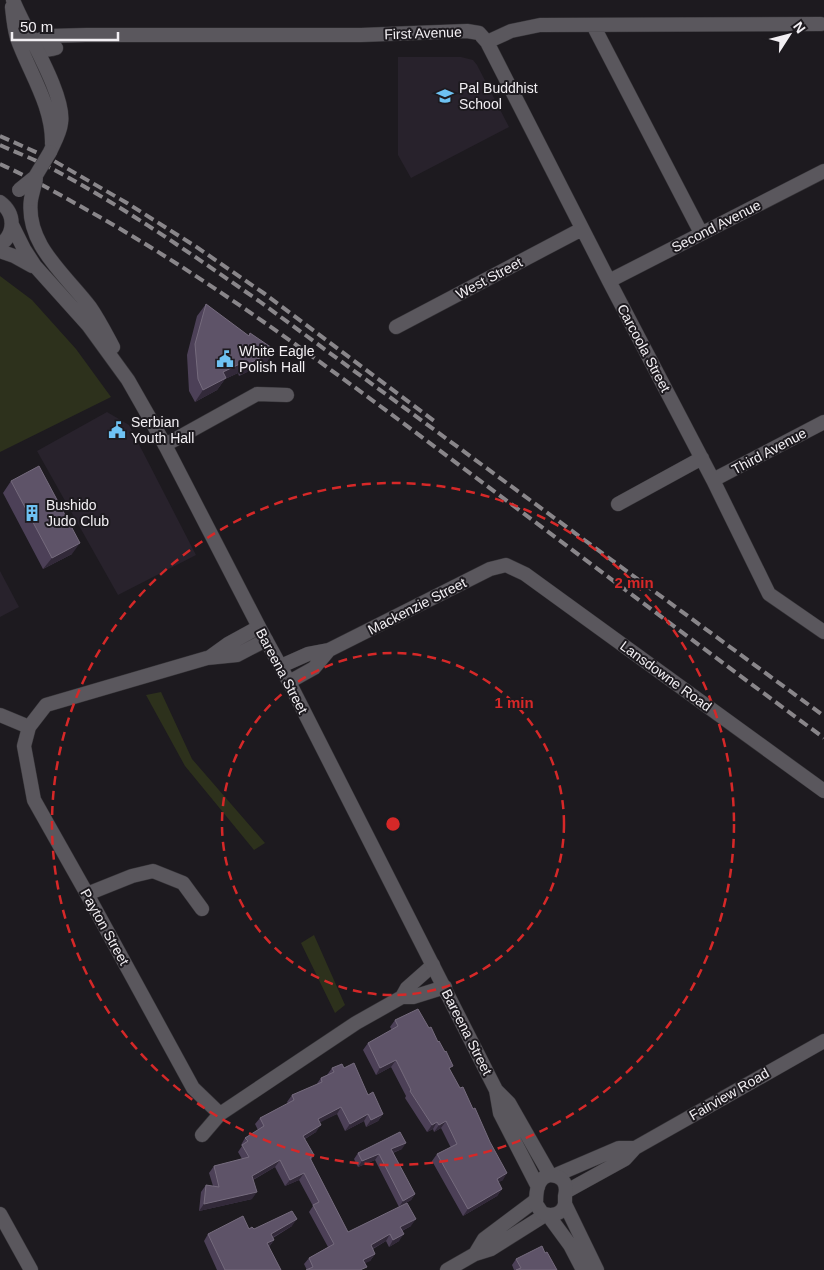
<svg xmlns="http://www.w3.org/2000/svg" width="824" height="1270" font-family="Helvetica,sans-serif">
  <style>
    .built { fill: #28222c }
    .green { fill: #2d311c }
    .lines { fill: none; stroke-linecap: round; stroke-linejoin: round }
    .minor-casing { stroke: #363438; stroke-width: 15 }
    .secondary-casing { stroke: #363438; stroke-width: 15 }
    .minor { stroke: #5a575d; stroke-width: 14 }
    .secondary { stroke: #5a575d; stroke-width: 14 }
    .rail { stroke: #89868a; stroke-width: 4; stroke-dasharray: 10 5; stroke-linecap: butt }
    .secondary-bridge-casing { stroke: #363438; stroke-width: 15; stroke-linecap: butt }
    .secondary-bridge { stroke: #5a575d; stroke-width: 14 }
    .wall { fill: #4c4057 }
    .shaded-wall { fill: #322939 }
    .building { fill: #5e5368; stroke: #756b7d }
    .ring { fill: none; stroke: #d62828; stroke-width: 2.5; stroke-dasharray: 9 6 }
    .labels { text-anchor: middle; dominant-baseline: central; stroke-width: 4; stroke-linejoin: round; paint-order: stroke }
    .street-label { font-size: 14px; fill: #f2eff3; stroke: #1d1a1f }
    .poi-label { font-size: 14px; fill: #f2eff3; stroke: #1d1a1f; text-anchor: start }
    .centre { fill: #d62828; stroke: #1d1a1f; stroke-width: 2.5 }
    .ring-label { font-size: 15px; text-anchor: middle; font-weight: bold; fill: #d62828; stroke: #1d1a1f; stroke-width: 4; stroke-linejoin: round; paint-order: stroke }
  </style>
  <rect width="100%" height="100%" fill="#1d1a1f"/>
  <!-- built -->
  <path class="built" d="M398,57H461L473,60L477,65L509,127L411,178L398,155Z
    M107,412L129,425L196,555L118,595L37,451Z
    M0,571L19,607L0,617Z"/>
  <!-- green -->
  <path class="green" d="M0,276L32,300L76,349L111,397L0,452Z
    M161,692L192,759L265,843L254,850L185,766L146,695Z
    M314,935L345,1005L335,1013L301,943Z"/>
  <g class="lines">
    <!-- minor casing -->
    <g class="minor-casing">
      <path id="minor" d="M593,25L701,233
        M30,39C39,47 45,52 56,48
        M33,42L50,36L86,35H361L467,31L479,33L487,42L511,31L540,25L821,24
        M487,42L609,281L713,480L769,594L824,632
        M609,281L824,171
        M396,327L582,229
        M165,445L257,394L287,395
        M713,480L824,422
        M618,504L702,458
        M210,657L228,644L259,627
        M281,666L308,654L329,650L490,569L506,565L525,574L824,791
        M289,682L314,668L329,650
        M0,715L29,727L46,705L207,658L237,655L266,640
        M29,727L24,746L34,800L87,894L193,1088L220,1114
        M87,894L132,876L153,871L183,883L202,909
        M402,997H413L445,987
        M202,1135L220,1114L356,1023L402,997L407,988L433,965
        M556,1175L619,1148H635
        M567,1191L625,1159L635,1148L824,1041
        M0,1214L31,1270
        M475,1254L484,1239L536,1200
        M447,1270L475,1254L491,1249L545,1215"/>
    </g>
    <!-- secondary casing -->
    <g class="secondary-casing">
      <path id="secondary" d="M13,0C24,29 66,95 61,123C60,133 54,143 50,152
        M12,7C13,17 14,28 17,38C29,72 53,106 52,144
        M31,199C25,244 65,274 90,307C99,320 106,334 113,347
        M0,202C16,214 15,234 0,245
        M12,225L24,249L35,266L88,325L128,380L165,445L259,627L289,682L496,1090L509,1103L550,1175
        M0,251L14,256L32,266
        M496,1090L500,1113L538,1187
        M550,1175C563,1176 568,1184 565,1196C565,1199 565,1202 565,1204C562,1215 551,1217 542,1213L536,1204C536,1192 537,1177 550,1175Z
        M565,1204L597,1270
        M548,1215L570,1245L583,1270"/>
    </g>
    <!-- minor -->
    <use href="#minor" class="minor"/>
    <!-- secondary -->
    <use href="#secondary" class="secondary"/>
    <!-- rail -->
    <path class="rail" d="M0,136L49,158L127,203L195,246L265,294L437,423
      M0,145C15,152 31,158 45,165C120,204 190,253 259,301L824,716
      M0,164C31,178 60,195 89,211C198,272 299,346 399,420C541,526 682,633 824,738"/>
    <!-- secondary-bridge casing -->
    <g class="secondary-bridge-casing">
      <path id="secondary-bridge" d="M19,190L35,177L50,152
        M31,199L36,179"/>
    </g>
    <!-- secondary-bridge -->
    <use href="#secondary-bridge" class="secondary-bridge"/>
  </g>
  <!-- wall -->
  <path class="wall" d="M206,304L248,336L250,333L267,362L239,376L238,373L225,379L217,390L195,402L189,391L187,355L197,316Z
    M11,481L72,554L43,569L3,493Z
    M395,1020L450,1070L503,1180L498,1182L502,1189L497,1196L463,1216L432,1161L437,1154L451,1148L441,1128L434,1132L433,1129L427,1132L405,1098L406,1096L391,1067L376,1075L363,1050L368,1043L392,1030L390,1027Z
    M332,1068H344L368,1095L383,1114L378,1121L366,1127L364,1121L345,1131L337,1114L319,1122L316,1132L305,1139L314,1155L311,1160L348,1232L411,1226L402,1231L399,1241L389,1247L386,1241L373,1249L375,1254L370,1261L307,1270L304,1264L309,1258L328,1247L309,1212L313,1206L299,1180L285,1186L275,1167L253,1180L252,1199L199,1211L201,1192L206,1185L213,1186L209,1173L214,1166L242,1159L238,1152L242,1146L241,1145L245,1138L258,1130L255,1124L260,1118L288,1104L287,1102L292,1095L316,1085L321,1078L327,1075Z
    M402,1149L393,1153L415,1194L411,1200L399,1207L375,1160L358,1167L354,1159L358,1153Z
    M292,1226L273,1238L274,1240L269,1247L281,1270H217L204,1241L208,1234L249,1229H254Z
    M545,1253L557,1270H514L512,1265L516,1259Z"/>
  <!-- shaded-wall -->
  <path class="shaded-wall" d="M275,350L267,362L239,376L248,364Z
    M246,361L238,373L225,379L217,390L195,402L203,390L223,372Z
    M80,543L72,554L43,569L52,558Z
    M396,1060L391,1067L376,1075L380,1068Z
    M341,1107L337,1114L313,1126L318,1119Z
    M368,1114L364,1121L345,1131L350,1124Z
    M383,1114L378,1121L366,1127L371,1120Z
    M446,1121L441,1128L434,1132L439,1125Z
    M437,1122L433,1129L427,1132L432,1125Z
    M321,1125L316,1132L299,1142L303,1136Z
    M406,1143L402,1149L386,1155L391,1149Z
    M379,1154L375,1160L358,1167L362,1161Z
    M280,1160L275,1167L247,1183L252,1176Z
    M304,1173L299,1180L285,1186L290,1180Z
    M507,1173L503,1180L492,1186L497,1179Z
    M502,1189L497,1196L463,1216L468,1209Z
    M257,1192L252,1199L199,1211L204,1204Z
    M415,1194L411,1200L399,1207L403,1201Z
    M297,1219L292,1226L266,1241L271,1234Z
    M416,1219L411,1226L395,1234L400,1227Z
    M390,1234L386,1241L366,1252L371,1245Z
    M404,1234L399,1241L389,1247L393,1240Z
    M274,1240L269,1247L267,1243Z
    M375,1254L370,1261L358,1267L363,1260Z"/>
  <!-- building -->
  <path class="building" d="M206,304L249,336L250,333L275,350L248,364L246,361L223,372L226,378L203,390L198,379L195,344Z
    M39,466L80,543L52,558L11,481Z
    M418,1009L429,1028L431,1027L438,1042L439,1041L445,1052L446,1051L453,1066L449,1068L460,1088L463,1087L473,1109L475,1108L490,1142L507,1173L497,1179L502,1189L468,1209L437,1154L457,1144L446,1121L439,1125L437,1122L432,1125L410,1091L411,1090L396,1060L380,1068L368,1043L398,1026L395,1020Z
    M354,1063L368,1095L373,1092L383,1114L371,1120L368,1114L350,1124L341,1107L318,1119L321,1125L303,1136L314,1155L310,1158L348,1232L407,1203L416,1219L400,1227L404,1234L393,1240L390,1234L371,1245L375,1254L363,1260L367,1267L360,1270H306L313,1267L309,1258L334,1244L313,1205L319,1202L304,1173L290,1180L280,1160L252,1176L257,1192L204,1204L206,1185L219,1187L214,1166L249,1157L242,1145L248,1141L245,1138L264,1126L260,1118L294,1100L292,1095L322,1082L321,1078L334,1072L332,1068L342,1064L344,1068Z
    M400,1132L406,1143L391,1149L415,1194L403,1201L379,1154L362,1161L358,1153Z
    M292,1211L297,1219L271,1234L274,1240L267,1243L281,1270H225L208,1234L243,1216L249,1229L252,1227L254,1229Z
    M542,1246L545,1253L547,1252L557,1270H516L521,1268L516,1259Z"/>
  <!-- distance rings -->
  <g class="ring">
    <circle cx="393" cy="824" r="171"/>
    <circle cx="393" cy="824" r="341"/>
  </g>
  <!-- icons -->
  <defs>
    <g id="school-bare" transform="scale(1.35)"><path d="M0-5L7-2L0 1L-7-2ZM-4 1L0 2.5L4 1V4Q0 6-4 4Z" fill="#6ec2f3" stroke="#1d1a1f" stroke-width="2.5" paint-order="stroke"/></g>
    <g id="civic-bare" transform="scale(1.35)"><path d="M-.6-6.5H3V-4.5H.6V-3L4-1V1h2V6H-6V1h2V-1L-.6-3ZM-1.2 2.5V6h2.4V2.5Z" fill="#6ec2f3" stroke="#1d1a1f" stroke-width="2.5" paint-order="stroke"/></g>
    <g id="building-bare" transform="scale(1.35)"><path d="M-4-6H4V6H1V3H-1V6H-4ZM-2.5-4.3h1.7v1.8h-1.7ZM.8-4.3h1.7v1.8H.8ZM-2.5-1h1.7V.8h-1.7ZM.8-1h1.7V.8H.8Z" fill="#6ec2f3" stroke="#1d1a1f" stroke-width="2.5" paint-order="stroke"/></g>
  </defs>
  <g fill-rule="evenodd">
    <use href="#school-bare" x="445" y="96"/>
    <use href="#civic-bare" x="225" y="359"/>
    <use href="#civic-bare" x="117" y="430"/>
    <use href="#building-bare" x="32" y="513"/>
  </g>
  <g class="labels">
    <!-- street labels -->
    <g class="street-label">
      <text transform="translate(423 33) rotate(-2)">First Avenue</text>
      <text transform="translate(716 226) rotate(-27)">Second Avenue</text>
      <text transform="translate(489 278) rotate(-28)">West Street</text>
      <text transform="translate(644 348) rotate(62)">Carcoola Street</text>
      <text transform="translate(769 451) rotate(-28)">Third Avenue</text>
      <text transform="translate(417 606) rotate(-27)">Mackenzie Street</text>
      <text transform="translate(282 671) rotate(62)">Bareena Street</text>
      <text transform="translate(666 676) rotate(36)">Lansdowne Road</text>
      <text transform="translate(105 927) rotate(61)">Payton Street</text>
      <text transform="translate(467 1032) rotate(63)">Bareena Street</text>
      <text transform="translate(729 1094) rotate(-30)">Fairview Road</text>
    </g>
    <!-- poi labels -->
    <g class="poi-label">
      <text x="459" y="88">Pal Buddhist<tspan x="459" dy="16">School</tspan></text>
      <text x="239" y="351">White Eagle<tspan x="239" dy="16">Polish Hall</tspan></text>
      <text x="131" y="422">Serbian<tspan x="131" dy="16">Youth Hall</tspan></text>
      <text x="46" y="505">Bushido<tspan x="46" dy="16">Judo Club</tspan></text>
    </g>
  </g>
  <circle cx="393" cy="824" r="8" class="centre"/>
  <g class="ring-label">
    <text x="634" y="588">2 min</text>
    <text x="514" y="708">1 min</text>
  </g>
  <!-- north arrow -->
  <g transform="translate(789 35) rotate(54)" stroke="#1d1a1f" stroke-width="4" paint-order="stroke">
  <path d="M0-4L9 19L0 12L-9 19Z" fill="#f2eff3"/>
  <text y="-8" font-size="14" font-weight="bold" text-anchor="middle" fill="#f2eff3">N</text>
  </g>
  <!-- scale -->
  <path d="M12 32v8h106v-8" fill="none" stroke="#f2eff3" stroke-width="2.5"/>
  <text x="20" y="32" font-size="15" fill="#f2eff3" stroke="#1d1a1f" stroke-width="4" paint-order="stroke">50 m</text>
</svg>
